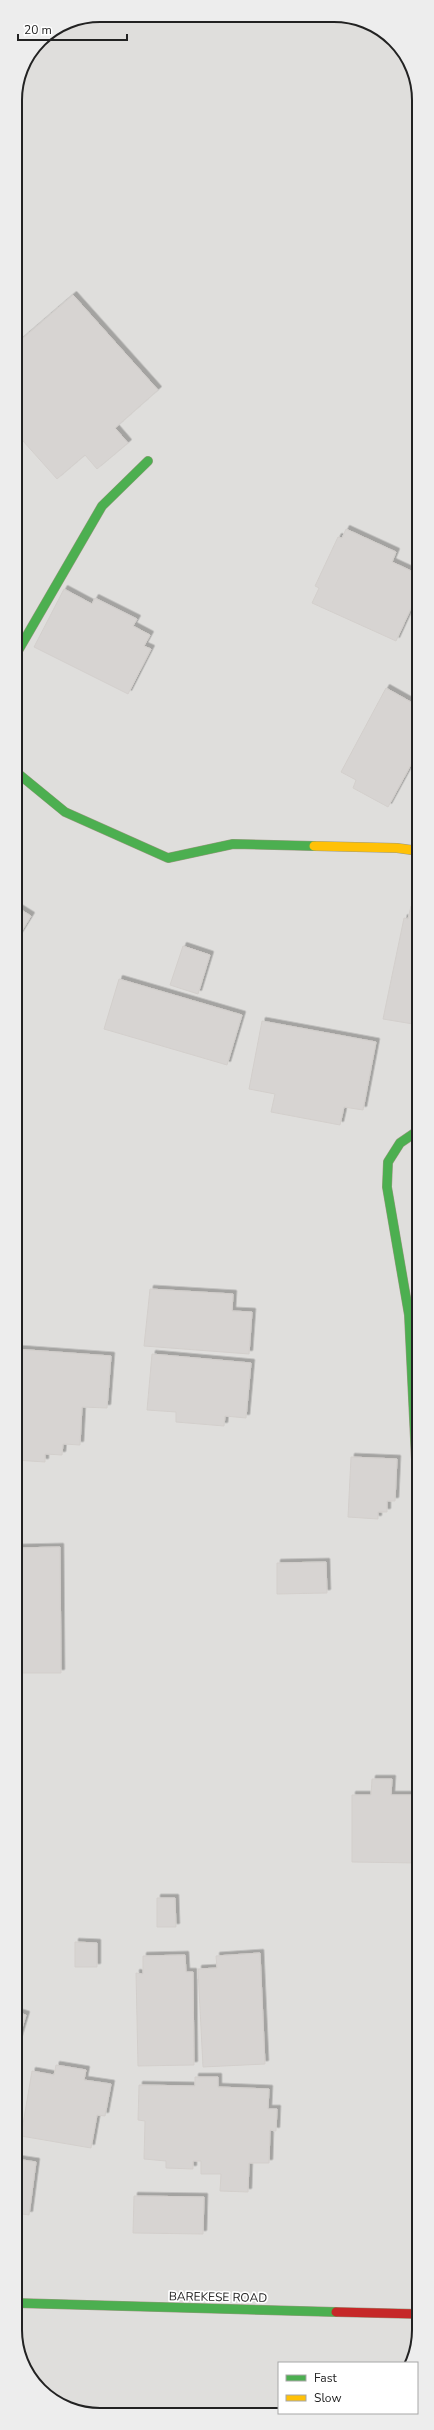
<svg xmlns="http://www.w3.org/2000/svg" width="434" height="2430" font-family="'Nunito Sans',sans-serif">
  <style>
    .residential { fill: #dfdedc }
    .building { fill: #d7d4d2; stroke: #d3cfcc; filter: url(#shadow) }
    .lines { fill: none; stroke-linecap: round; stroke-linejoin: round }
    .fast-casing { stroke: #9b9a82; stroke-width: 10 }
    .slow-casing { stroke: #9b9a82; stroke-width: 10 }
    .jam-casing { stroke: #9b9a82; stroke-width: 10 }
    .fast { stroke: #4caf50; stroke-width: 9 }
    .slow { stroke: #ffc107; stroke-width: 9 }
    .jam { stroke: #c62828; stroke-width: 9 }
    .labels { text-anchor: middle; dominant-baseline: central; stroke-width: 3.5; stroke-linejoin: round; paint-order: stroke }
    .street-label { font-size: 12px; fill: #222; stroke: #fff }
    .rim { fill: none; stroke: #222; stroke-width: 2 }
  </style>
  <defs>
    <filter id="shadow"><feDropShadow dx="3.5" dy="-3.5" stdDeviation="0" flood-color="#0004"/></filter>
  </defs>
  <rect width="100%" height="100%" fill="#f0eeeb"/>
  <!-- residential -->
  <path class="residential" d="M100,15L351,17L398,44L418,89L419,2330L412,2363H279V2413H349L345,2414L83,2413L36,2386L16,2341L15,95L22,67L40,40L68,21Z"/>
  <!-- building -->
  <path class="building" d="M73,295L158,390L115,428L128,443L97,469L85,455L57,479L15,432V345Z
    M346,529L396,552L392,562L418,574V593L396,641L312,603L319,588L315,586L338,537L342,538Z
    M64,589L92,604L95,598L137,619L133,626L150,635L144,646L151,649L128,694L34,647Z
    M386,688L418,706L419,750L388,807L353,788L356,780L341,772Z
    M15,906L31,916L15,942Z
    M411,906L419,908V1025L383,1019L404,918L408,919Z
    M183,946L210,955L198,994L170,985Z
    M119,979L242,1015L227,1065L104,1029Z
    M262,1021L376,1042L363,1110L344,1107L340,1125L271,1112L275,1094L249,1089Z
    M150,1289L233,1294L232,1311L252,1312L249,1354L144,1346Z
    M15,1349L111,1356L107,1408L82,1407L80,1445L63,1444L62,1455L45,1454V1462L15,1460Z
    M152,1354L251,1363L246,1418L225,1416L224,1426L176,1422V1412L147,1410Z
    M351,1457L397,1459L395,1501H387V1512H378V1519L348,1517Z
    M60,1547L61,1673H16V1548Z
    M326,1562L327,1593L277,1594V1563Z
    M372,1779H392L391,1795H417V1863L352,1862V1795H371Z
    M157,1898H175L176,1927H157Z
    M75,1942L97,1943V1967H75Z
    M260,1953L265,2064L203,2067L198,1969L217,1968L216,1956Z
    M185,1955L186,1972H193L194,2065L138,2066L136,1973L143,1974V1956Z
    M16,2012L26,2015L16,2048Z
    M56,2065L86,2070L84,2080L111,2084L105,2116L97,2115L91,2148L21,2136L32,2071L54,2075Z
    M195,2077H218V2087L269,2089L268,2109H277L276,2131L270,2130L269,2163H249L248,2192L220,2191L221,2174H201V2161H193V2169L166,2168V2161L144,2159L145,2121L138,2120L139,2085L195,2086Z
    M16,2135H19L16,2159L36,2162L29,2215L16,2213Z
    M134,2196L204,2197L203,2234L133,2233Z"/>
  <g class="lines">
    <!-- fast casing -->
    <g class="fast-casing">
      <path id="fast" d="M15,656L102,506L148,461
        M15,771L65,812L168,858L233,844L314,846
        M419,1130L400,1143L388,1162L387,1187L409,1315L419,1521
        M16,2303L336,2312"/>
    </g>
    <!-- slow casing -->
    <g class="slow-casing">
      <path id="slow" d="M314,846L397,848L419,851"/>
    </g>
    <!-- jam casing -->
    <g class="jam-casing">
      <path id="jam" d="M336,2312L419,2314"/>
    </g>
    <!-- fast -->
    <use href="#fast" class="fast"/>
    <!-- slow -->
    <use href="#slow" class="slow"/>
    <!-- jam -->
    <use href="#jam" class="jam"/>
  </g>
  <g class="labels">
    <!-- street labels -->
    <g class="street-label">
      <text transform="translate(218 2297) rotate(1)">BAREKESE ROAD</text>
    </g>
  </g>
  <!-- crop -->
  <path d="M0 0H434V2430H0ZM100 22H334A78 78 0 0 1 412 100V2330A78 78 0 0 1 334 2408H100A78 78 0 0 1 22 2330V100A78 78 0 0 1 100 22Z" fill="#ededed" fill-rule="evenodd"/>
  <path class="rim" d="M100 22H334A78 78 0 0 1 412 100V2330A78 78 0 0 1 334 2408H100A78 78 0 0 1 22 2330V100A78 78 0 0 1 100 22Z"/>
  <!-- legend -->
  <rect x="278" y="2362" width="140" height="52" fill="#ffffff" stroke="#a7a7a7"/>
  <rect x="286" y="2375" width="20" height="6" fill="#4caf50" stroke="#a7a7a7"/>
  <text x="314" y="2382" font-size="12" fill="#222222">Fast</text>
  <rect x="286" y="2395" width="20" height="6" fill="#ffc107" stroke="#a7a7a7"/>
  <text x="314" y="2402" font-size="12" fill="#222222">Slow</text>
  <!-- scale -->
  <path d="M18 34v6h109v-6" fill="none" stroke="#222222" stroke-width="2"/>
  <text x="24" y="34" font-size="12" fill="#222222" stroke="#ffffff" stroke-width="3" paint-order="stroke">20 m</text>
</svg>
